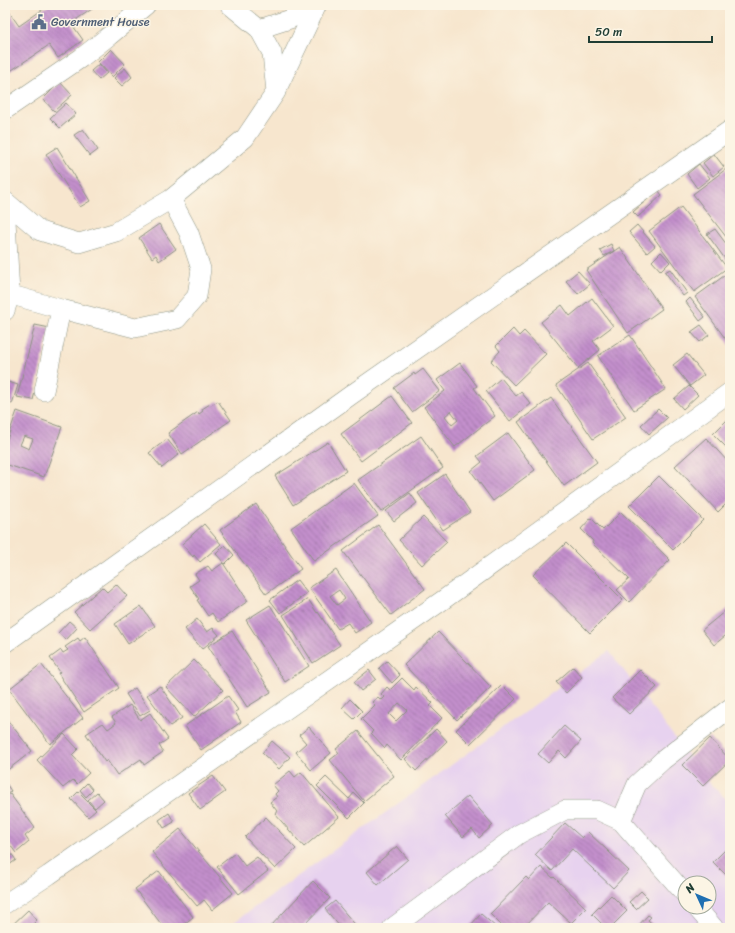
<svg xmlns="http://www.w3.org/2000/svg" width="735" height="933" font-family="Sriracha,sans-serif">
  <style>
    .built { fill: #e7d2ef; fill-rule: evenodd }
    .building { fill: url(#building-back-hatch); fill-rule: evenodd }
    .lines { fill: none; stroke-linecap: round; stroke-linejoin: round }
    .minor-casing { stroke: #8b9281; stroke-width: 20 }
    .minor { stroke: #fff; stroke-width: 19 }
    .labels { text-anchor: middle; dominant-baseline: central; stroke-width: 3; stroke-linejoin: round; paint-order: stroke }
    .service-label { font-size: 12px; fill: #4e5e75; stroke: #fcf5e5; text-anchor: start }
  </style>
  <defs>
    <pattern id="building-back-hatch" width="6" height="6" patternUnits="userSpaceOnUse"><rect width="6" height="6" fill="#c38fcc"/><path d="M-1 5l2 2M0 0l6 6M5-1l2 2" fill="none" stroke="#9e76a6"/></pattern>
  </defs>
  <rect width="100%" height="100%" fill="#fcf5e5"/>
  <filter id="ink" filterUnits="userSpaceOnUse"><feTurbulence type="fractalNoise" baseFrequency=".025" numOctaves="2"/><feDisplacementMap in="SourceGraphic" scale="8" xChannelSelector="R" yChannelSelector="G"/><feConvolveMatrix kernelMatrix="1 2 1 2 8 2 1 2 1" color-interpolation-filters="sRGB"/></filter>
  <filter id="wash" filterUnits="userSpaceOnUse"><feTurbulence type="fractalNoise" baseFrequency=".012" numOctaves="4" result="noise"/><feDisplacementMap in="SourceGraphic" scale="16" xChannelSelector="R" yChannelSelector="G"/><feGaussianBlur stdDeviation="0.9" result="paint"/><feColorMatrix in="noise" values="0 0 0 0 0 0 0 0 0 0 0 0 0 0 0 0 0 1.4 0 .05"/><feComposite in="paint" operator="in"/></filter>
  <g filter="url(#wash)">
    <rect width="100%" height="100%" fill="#f7e6ce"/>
    <!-- built -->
    <path class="built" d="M609,651L706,779L730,803V928H226ZM685,883H709V907H685Z"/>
    <g id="blocks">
      <!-- building -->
      <path class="building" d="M49,5H98L71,23L83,40L58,58L49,45L9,72L5,66V6L19,26Z
        M111,49L125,64L112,77L98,62Z
        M99,64L107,73L99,80L91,71Z
        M125,68L132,77L122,86L114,78Z
        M60,82L72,95L54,111L43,99Z
        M66,103L76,114L60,128L50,118Z
        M83,129L98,150L90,156L74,135Z
        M57,147L90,201L80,207L46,154Z
        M714,154L724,167L713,176L703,163Z
        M699,164L710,178L697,188L687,174Z
        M726,169L730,174V242L693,194Z
        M658,190L662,195L638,217L633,212Z
        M681,207L727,268L694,292L649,231Z
        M159,224L176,249L159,261L156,255L152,258L139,238Z
        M637,225L655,246L647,253L629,232Z
        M715,229L730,249V261L728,263L707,234Z
        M611,244L614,251L604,256L600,250Z
        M620,247L662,309L628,333L586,270Z
        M661,252L670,262L661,271L652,261Z
        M670,269L687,293L683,296L665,272Z
        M578,271L590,284L578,294L566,281Z
        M728,273L730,277V345L695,297Z
        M592,298L613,326L593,341L600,350L578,368L541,322L562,305L570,316Z
        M690,298L705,317L700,321L686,302Z
        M35,325L50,328L33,400L17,397Z
        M701,325L709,335L700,342L691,332Z
        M513,329L519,336L524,331L546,354L514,385L491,361L500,351L496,346Z
        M630,335L666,389L634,410L598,356Z
        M687,354L704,375L690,386L673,365Z
        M460,363L477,386L474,388L495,416L455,447L424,407L445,391L437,380ZM451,411L458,420L452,425L445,416Z
        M588,363L626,417L593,439L556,385Z
        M423,369L440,391L412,412L394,388L414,373L415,375Z
        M501,378L516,396L521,392L531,404L510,421L486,391Z
        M5,381L18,385L12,404L5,402Z
        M689,386L698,395L683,409L674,399Z
        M392,396L412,423L361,461L341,434Z
        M551,398L597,462L564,486L518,422Z
        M218,401L231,420L182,454L168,433L198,412L199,414L203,411L202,409L210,404L211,405Z
        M658,409L667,418L649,434L641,425Z
        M17,411L62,427L44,477L5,464V445ZM24,436L33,439L29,449L20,445Z
        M730,417V451L713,434Z
        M508,433L535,470L493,501L471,471L482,462L477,456Z
        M421,436L443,468L381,512L358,480Z
        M706,438L730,464V500L718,512L675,466Z
        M167,439L179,454L162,468L149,453Z
        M328,442L346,471L293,505L275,476Z
        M445,474L470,512L443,530L418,493Z
        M659,476L703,520L673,550L629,506Z
        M354,483L378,516L314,561L291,528Z
        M410,493L417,503L394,521L386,511Z
        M256,504L301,569L266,594L220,530Z
        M621,512L670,560L629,602L617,590L629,579L592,543L593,541L581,529L591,518L603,530Z
        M423,517L447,542L422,565L399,540Z
        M204,524L221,544L200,562L194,555L193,557L182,544Z
        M378,525L425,589L391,615L343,551Z
        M566,543L623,600L590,633L533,575Z
        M225,545L234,555L225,564L216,554Z
        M223,563L248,601L218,622L212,613L208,616L197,600L199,599L190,586L199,580L195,574L208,566L212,571Z
        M336,570L371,622L355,633L348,623L338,629L309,588ZM339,590L345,599L337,605L330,596Z
        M297,580L307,593L280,613L270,600Z
        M116,584L127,596L90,629L74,612L102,587L107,592Z
        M308,599L317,613L318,612L340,645L313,663L283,615Z
        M270,605L309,666L285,682L246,620Z
        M141,606L155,626L128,644L115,624Z
        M730,607V632L714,645L702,630Z
        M197,619L207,632L213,628L219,635L202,649L185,629Z
        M69,621L77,628L66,640L58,633Z
        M232,631L271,692L247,707L208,646Z
        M438,632L491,687L457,720L404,665Z
        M85,637L119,688L84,712L58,673L60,672L50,658L61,650L63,653L68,650L65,647L78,638L80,641Z
        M194,660L223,690L194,717L166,687Z
        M387,661L400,675L392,683L379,668Z
        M41,664L83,718L50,744L9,689Z
        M573,667L582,677L566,693L556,682Z
        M369,670L376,679L361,691L354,682Z
        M640,670L657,687L629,714L612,698Z
        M402,678L414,690L416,687L433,703L430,706L442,718L401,760L387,745L385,748L371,733L373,731L361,719L375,705L372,702L378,697L381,700L384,697L381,694L387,687L390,690ZM399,703L407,710L396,721L389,714Z
        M502,685L516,699L470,744L456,730Z
        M160,686L182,718L170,726L147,695Z
        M135,688L150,710L140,716L126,694Z
        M228,696L238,710L235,712L241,722L201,750L185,726Z
        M350,699L362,711L354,719L342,708Z
        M130,705L140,720L150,713L168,739L159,745L163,752L144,765L141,759L117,775L107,760L105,762L86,734L103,723L108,729L116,723L112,717Z
        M5,717L32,751L5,772Z
        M564,726L581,741L566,758L559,751L548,763L538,754Z
        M309,727L331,753L311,770L296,752L306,743L299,735Z
        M436,729L447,741L416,771L405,759Z
        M358,731L394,776L364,801L330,760L339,753L336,749Z
        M64,734L78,749L72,755L89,773L77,784L73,780L63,788L37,760Z
        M710,738L730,760L703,786L682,765Z
        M272,741L290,757L279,769L262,753Z
        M290,771L295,777L301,772L339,817L304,847L275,814L277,811L270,802L277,797L275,794L278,791L273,785Z
        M213,776L225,792L200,810L188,793Z
        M326,777L349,799L354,793L364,803L349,818L317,786Z
        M5,782L11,791L5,796Z
        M87,783L93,790L86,797L80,790Z
        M78,792L96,810L88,817L71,799Z
        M97,792L104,800L95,808L88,800Z
        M10,794L35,828L25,836L29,842L16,853L5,838V797Z
        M468,796L493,825L479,838L472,829L463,837L445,816Z
        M169,813L174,822L164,828L159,820Z
        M266,817L296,849L275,869L245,837Z
        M565,823L582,838L588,832L629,871L613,888L572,849L552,871L535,855Z
        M180,829L233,893L212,910L204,900L197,906L152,852Z
        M5,845L16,860L5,868Z
        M730,845V879L713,862Z
        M397,846L408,859L378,885L367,872Z
        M235,853L245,866L257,857L268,871L239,894L217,867Z
        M541,867L553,878L554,877L586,908L571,923L548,902L523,928H504L490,914L526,877L529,880Z
        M159,871L193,917L179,928H164L135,889Z
        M313,881L330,898L301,928H269Z
        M641,891L648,898L636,909L629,902Z
        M611,895L627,911L610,928H606L592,914Z
        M335,901L358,928H341L325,909Z
        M28,910L37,920L29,928H9Z
        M481,914L497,928H468Z
        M648,915L651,917L648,920L657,928H636Z"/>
    </g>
  </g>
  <g filter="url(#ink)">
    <use href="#blocks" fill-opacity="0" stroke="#8b9281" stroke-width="1"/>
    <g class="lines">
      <!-- minor casing -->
      <g class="minor-casing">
        <path id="minor" d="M259,29L290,19L305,5
          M276,91L317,5
          M5,110L81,58L109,36L146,5
          M5,201L40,231L79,243L116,232L171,199L245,138L276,92L272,53L259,29L230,5
          M5,202L10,294L5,311
          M5,293L61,309L135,328L177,319L197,296L201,269L189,233L171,199
          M44,391L61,309
          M5,643L351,395L730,130
          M621,821L637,784L663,760L730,708
          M5,904L49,875L443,600L730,392
          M696,907L714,928
          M392,928L519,834L565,810H597L621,821L685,894"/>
      </g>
      <!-- minor -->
      <use href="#minor" class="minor"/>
    </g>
  </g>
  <!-- icons -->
  <defs>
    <g id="civic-bare" transform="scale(1.2)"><path d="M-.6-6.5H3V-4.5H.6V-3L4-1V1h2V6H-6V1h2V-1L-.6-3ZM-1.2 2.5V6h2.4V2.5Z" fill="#5c6f8a" stroke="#fcf5e5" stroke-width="2.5" paint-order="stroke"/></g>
  </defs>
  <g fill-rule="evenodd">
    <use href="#civic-bare" x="39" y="22"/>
  </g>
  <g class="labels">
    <!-- service labels -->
    <g class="service-label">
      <text x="51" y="22">Government House</text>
    </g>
  </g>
  <!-- margin -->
  <rect width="735" height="933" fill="none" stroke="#fcf5e5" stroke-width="20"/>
  <!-- north arrow -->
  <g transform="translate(697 895) rotate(314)"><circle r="19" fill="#fcf5e5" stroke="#a4ab9e"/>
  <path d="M0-3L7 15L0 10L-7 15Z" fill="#1f6fb2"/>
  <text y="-6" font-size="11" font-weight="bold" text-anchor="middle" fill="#1f3d34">N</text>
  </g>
  <!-- scale -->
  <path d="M589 36v6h123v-6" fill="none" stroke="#1f3d34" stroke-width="2"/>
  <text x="595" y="36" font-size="12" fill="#1f3d34" stroke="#fcf5e5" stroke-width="3" paint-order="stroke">50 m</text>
</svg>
